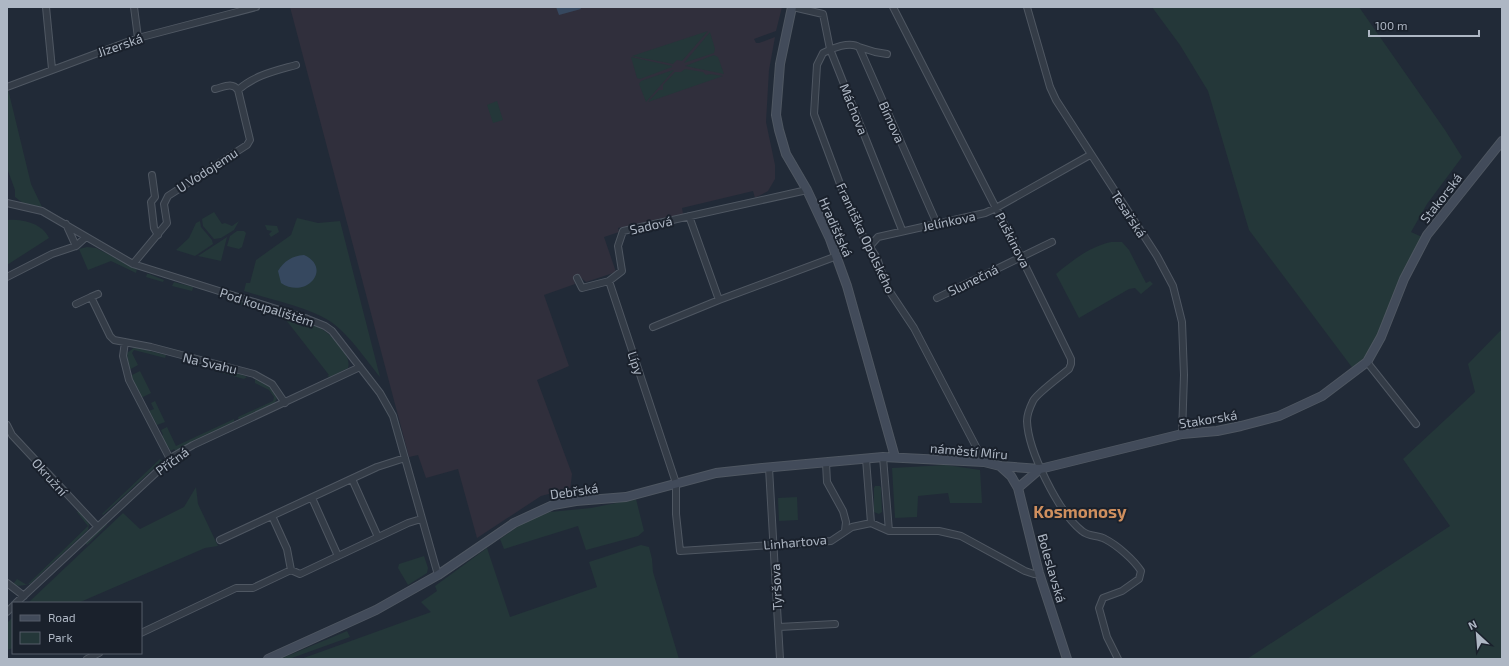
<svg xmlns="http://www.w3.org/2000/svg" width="1509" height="666" font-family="'Exo 2',sans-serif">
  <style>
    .medical { fill: #302f3c }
    .green { fill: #243739 }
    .water { fill: #36485f }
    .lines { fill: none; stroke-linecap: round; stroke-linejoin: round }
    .street-casing { stroke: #4f5762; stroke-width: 8 }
    .secondary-casing { stroke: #4f5762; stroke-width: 10 }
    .street { stroke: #343c47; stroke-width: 6 }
    .secondary { stroke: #424b5a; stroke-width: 8 }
    .labels { text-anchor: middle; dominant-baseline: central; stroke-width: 4; stroke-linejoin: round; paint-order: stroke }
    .street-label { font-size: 13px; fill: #aeb7c4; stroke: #1a212c }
    .district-label { font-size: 17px; font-weight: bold; fill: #cf8f5e; stroke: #1a212c }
  </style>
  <rect width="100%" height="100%" fill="#212a37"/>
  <!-- medical -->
  <path class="medical" d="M290,7H782L776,31L754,39L756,43H759L775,37L769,70L766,122L775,165V179L768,191L755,198L753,191L682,208L683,214L618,228L619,232L604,237L616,272L586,282L580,277L574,279L575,284L544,295L569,366L537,380L572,474L570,491H560L541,496L477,538L458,469L426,478L418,455L409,457Z"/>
  <!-- green -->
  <path class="green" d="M1152,7H1359L1445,130L1462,157L1427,204L1411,232L1422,237L1366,361L1354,370L1249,230L1208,91L1180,45Z
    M708,31L682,61L677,60L673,64L632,56Z
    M710,32L715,49L714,53L684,63Z
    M714,55L718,57L724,74L685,66Z
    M631,57L672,66V67L640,79L637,78Z
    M685,69L703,72L706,75L710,74L723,76L648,102L659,90H663V85L675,72H681Z
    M673,70H674L646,102L639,84L641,81Z
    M7,85L31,184L43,209L24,204L15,197V190L7,168Z
    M497,101L503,120L493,123L487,105Z
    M214,212L222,224L225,223L232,226L239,221L234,230L221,238L214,239L203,226L202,219Z
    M297,218L318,223L340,221L380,377C366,360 347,331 328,320C306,307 269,299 244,291L246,283H250L256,260L291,235Z
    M7,220C22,219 42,223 49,238L7,265Z
    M200,221L201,227L212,240L213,244L195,256L176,250L189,238L196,223Z
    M265,225L277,226L279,232L271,237L269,234L272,231L267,230Z
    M237,231H244L246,233L242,247L239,249L227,246L230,236Z
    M227,237L221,261L198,256Z
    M1111,242H1122L1129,250L1146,283L1150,281L1153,284L1141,294L1135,288L1129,289L1079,318L1056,274C1073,260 1089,247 1111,242Z
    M87,247L96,248L137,269L136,273L111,261L88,270L79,249Z
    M147,274H149L164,280L163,282L146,277Z
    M174,282L193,287V288L192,291L172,286Z
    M233,299L250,304V307L231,302Z
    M286,320L304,327L306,322C313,325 320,327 326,332C335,339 352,356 348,368L330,377L327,376L329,375Z
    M1502,329V659H1247L1450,526L1403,459L1475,392L1468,364Z
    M135,347L166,355L165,358L134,350L132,353L138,365L129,370L127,353Z
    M218,366L237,372V373L247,377L244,379L214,371Z
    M140,371L151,393L141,398L131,378L132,375Z
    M255,378L270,387L277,398L275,403L239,420L238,417L273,401L274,397L269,390L255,383Z
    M155,401L165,422L157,425L149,411L154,409L151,403Z
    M234,419V422L176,451L174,449L171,451L161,436L163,435L161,430L167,427L176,446Z
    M160,459L162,461L103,515L102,514Z
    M946,465L980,470L982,503H950L948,493L918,496L917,517L895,518L892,468Z
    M875,486H880L881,488L882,512L879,514L874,512V488Z
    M196,487L198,504L218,546L205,548L78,603H28L123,513L140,529L184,507Z
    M797,497L798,520L779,521L778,498Z
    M636,499L644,531L638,536L586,550L578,526L504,549L500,539L523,523L550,512L591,508Z
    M79,511L89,524L88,530L30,584C25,584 19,588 13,584L17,579L27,585L88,526L77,512Z
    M106,523L107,525L87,545L85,543Z
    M641,545L649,547L652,559L653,572L679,659H301L431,612L421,602L437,591L435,586L487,548L510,617L597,587L589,562Z
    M424,556L428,568L427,573L408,585L398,568L399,564Z
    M13,617V648L7,650V623Z
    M347,631L350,637L289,659H280Z"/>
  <!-- water -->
  <path class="water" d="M556,7H580L581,9L559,15Z
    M304,255C333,268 306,300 281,283L278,271C284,261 292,256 304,255Z"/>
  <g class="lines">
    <!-- street casing -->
    <g class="street-casing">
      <path id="street" d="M46,7L52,69
        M134,7L138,38
        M793,7L823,14L830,49L902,230
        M893,7L1021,257L1071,359V364L1069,369C1062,375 1036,394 1033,401C1030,407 1027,414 1027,421C1028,451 1059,513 1082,531C1089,537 1098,535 1105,539C1117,545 1134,560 1141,571L1139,579L1122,591L1103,598L1099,608L1107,637L1118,659
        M1027,7L1050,87L1056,100L1157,256L1173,286L1182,322L1184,375L1182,434
        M859,47L875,52L887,54
        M7,87L138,38L256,7
        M238,90C255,75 275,71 296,65
        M152,175L155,197L151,202L154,228L158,235
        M7,203L42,211L133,264L305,318L325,326L332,331L380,393L393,416L438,575
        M689,216L719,300
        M66,224L76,246
        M937,224L859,47C850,41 832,48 823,53L817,65L814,114L846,200L864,238L877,258L886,286L914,328L984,462
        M870,246L878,237L985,213L996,208L1090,155
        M133,264L167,223L164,204L168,196L247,145L250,140L238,90C232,82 224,87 215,89
        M7,277L52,254L76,246L86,237
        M577,278L582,288L609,281L622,271L618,246L623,231L807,190
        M609,281L676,483V514L680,551L831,541L852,527L871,523L889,531H939L961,536L1025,571L1034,574L1039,573
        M98,294L91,297L110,336L114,340L151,347L254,374L272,384L285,403
        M937,298L1052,242
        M76,304L91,297
        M653,327L719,300L837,256
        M125,342L123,356L129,380L170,459
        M1367,362L1416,424
        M7,425L12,435L97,526
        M883,457L889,531
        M866,459L871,523
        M826,463L827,482L843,511L846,522L845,531
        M769,468L780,659
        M352,479L378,537
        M312,498L338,556
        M272,516L287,549L291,570
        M220,540L377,467L405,458
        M7,583L24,596
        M16,603L174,456L193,445L360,367
        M7,612L13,606
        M779,627L835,624
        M141,633L236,588H253L291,570L300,574L408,523L421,519
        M87,659L99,653"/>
    </g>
    <!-- secondary casing -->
    <g class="secondary-casing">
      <path id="secondary" d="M792,7L780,64L776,115L779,130L786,154L807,190L830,239L847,286L895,457
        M1000,466L1011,476L1018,488L1039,573L1067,659
        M1018,488L1040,469
        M268,659L376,610L438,575L514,523L553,505L576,501L626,497L716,473L762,468L883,457L984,462L1000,466L1040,469L1182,434L1217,431L1241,426L1279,416L1322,396L1367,362L1381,337L1404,279L1427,235L1502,141"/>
    </g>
    <!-- street -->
    <use href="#street" class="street"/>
    <!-- secondary -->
    <use href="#secondary" class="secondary"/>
  </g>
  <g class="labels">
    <!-- street labels -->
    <g class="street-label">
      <text transform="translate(120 45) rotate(-19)">Jizerská</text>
      <text transform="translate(854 109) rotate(68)">Máchova</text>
      <text transform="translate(892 122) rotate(66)">Bímova</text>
      <text transform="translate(207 170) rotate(-33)">U Vodojemu</text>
      <text transform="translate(1441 198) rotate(-52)">Stakorská</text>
      <text transform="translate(1129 214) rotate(57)">Tesařská</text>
      <text transform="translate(949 221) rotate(-12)">Jelínkova</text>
      <text transform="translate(651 225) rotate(-13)">Sadová</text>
      <text transform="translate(836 227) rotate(66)">Hradišťská</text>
      <text transform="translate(866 238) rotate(65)">Františka Opolského</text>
      <text transform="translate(1013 240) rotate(63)">Puškinova</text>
      <text transform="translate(973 280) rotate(-26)">Slunečná</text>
      <text transform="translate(267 307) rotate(18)">Pod koupalištěm</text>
      <text transform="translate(210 363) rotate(13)">Na Svahu</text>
      <text transform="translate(636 363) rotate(71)">Lípy</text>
      <text transform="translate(1208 419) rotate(-9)">Stakorská</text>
      <text transform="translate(969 451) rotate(5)">náměstí Míru</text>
      <text transform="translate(172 461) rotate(-36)">Příčná</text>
      <text transform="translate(50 477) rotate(48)">Okružní</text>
      <text transform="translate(574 491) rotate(-8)">Debřská</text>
      <text transform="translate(795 542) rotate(-5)">Linhartova</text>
      <text transform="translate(1052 568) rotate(74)">Boleslavská</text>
      <text transform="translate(776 587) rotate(-93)">Tyršova</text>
    </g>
    <!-- district labels -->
    <g class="district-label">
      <text x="1080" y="511">Kosmonosy</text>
    </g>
  </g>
  <!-- border -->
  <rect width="1509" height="666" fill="none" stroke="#aeb7c4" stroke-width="16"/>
  <!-- legend -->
  <rect x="12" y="602" width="130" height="52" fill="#1a212c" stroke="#555d69"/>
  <rect x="20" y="615" width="20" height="6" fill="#424b5a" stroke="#555d69"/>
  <text x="48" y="622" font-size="12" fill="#aeb7c4">Road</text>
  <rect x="20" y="632" width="20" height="12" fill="#243739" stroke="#555d69"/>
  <text x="48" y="642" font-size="12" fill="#aeb7c4">Park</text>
  <!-- north arrow -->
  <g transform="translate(1477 634) rotate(334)" stroke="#1a212c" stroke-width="3" paint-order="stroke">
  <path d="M0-3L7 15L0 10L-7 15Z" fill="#aeb7c4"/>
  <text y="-6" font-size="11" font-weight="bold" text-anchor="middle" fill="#aeb7c4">N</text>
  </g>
  <!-- scale -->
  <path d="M1369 30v6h110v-6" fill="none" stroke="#aeb7c4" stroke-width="2"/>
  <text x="1375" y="30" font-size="12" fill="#aeb7c4" stroke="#1a212c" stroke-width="3" paint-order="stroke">100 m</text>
</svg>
